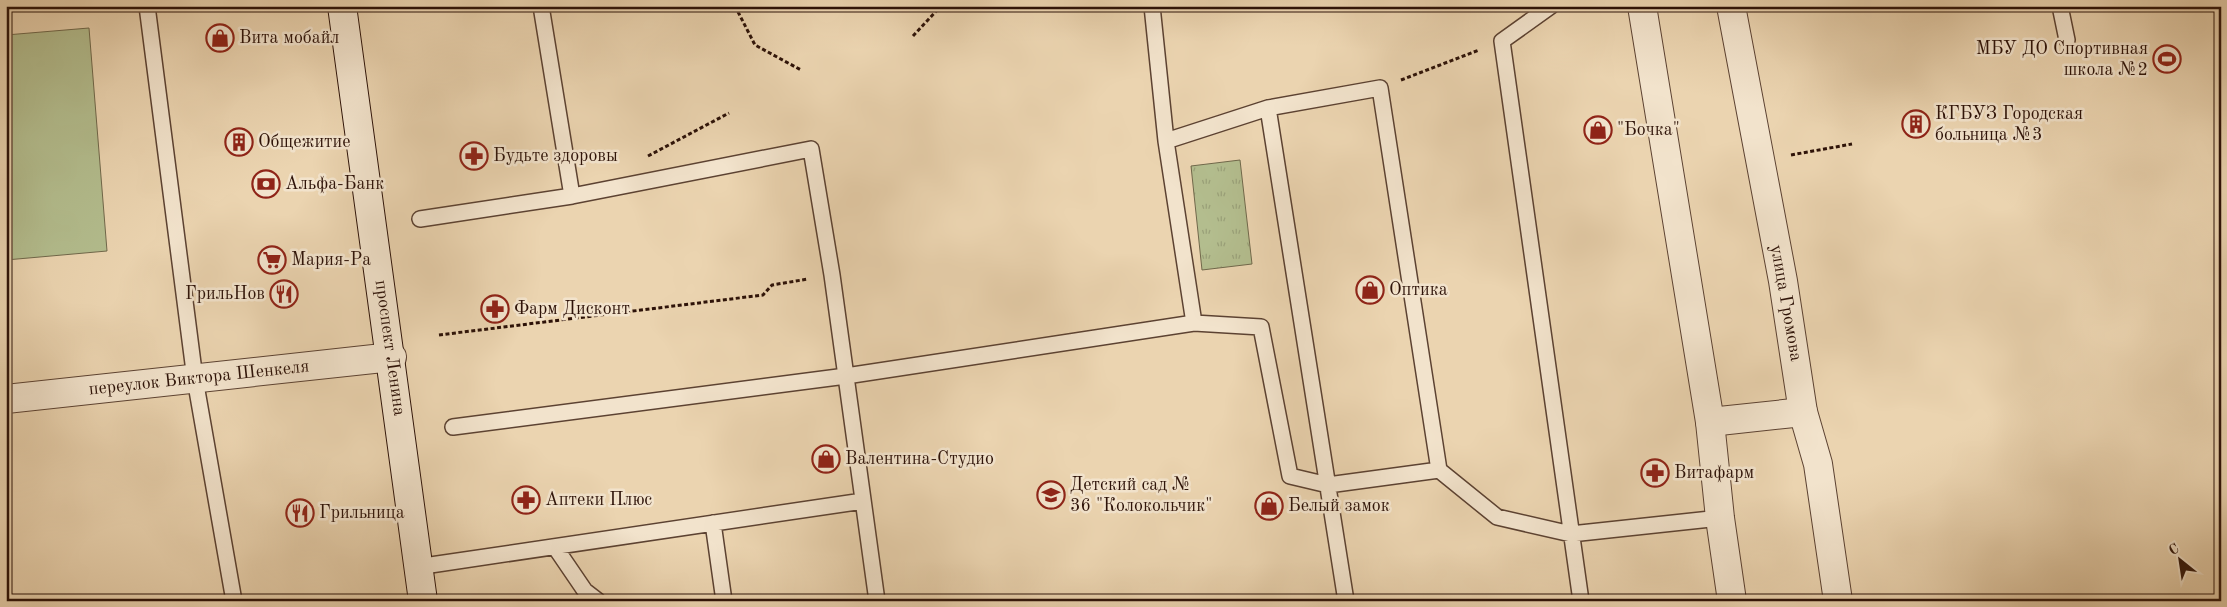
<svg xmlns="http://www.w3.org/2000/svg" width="2227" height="607" font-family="'Old Standard TT',serif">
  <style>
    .park { fill: url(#park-tufts); stroke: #70684b }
    .pitch { fill: #b3bd8e; stroke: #70684b }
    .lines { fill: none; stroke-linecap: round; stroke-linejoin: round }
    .service-casing { stroke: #5c4232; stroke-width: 18 }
    .minor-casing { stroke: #5c4232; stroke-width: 30 }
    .tertiary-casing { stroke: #5c4232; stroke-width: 30 }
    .secondary-casing { stroke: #2d1208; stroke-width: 30 }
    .path { stroke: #2d1208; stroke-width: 3; stroke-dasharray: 4 2.5; stroke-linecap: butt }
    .service { stroke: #f2e3cc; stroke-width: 15 }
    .minor { stroke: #f2e3cc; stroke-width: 28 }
    .tertiary { stroke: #f2e3cc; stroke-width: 28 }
    .secondary { stroke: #f2e3cc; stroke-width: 28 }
    .labels { text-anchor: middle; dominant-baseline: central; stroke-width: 5; stroke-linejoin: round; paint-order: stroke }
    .poi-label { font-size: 18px; fill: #2d1208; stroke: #f2e3cc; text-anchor: start }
    .street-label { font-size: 18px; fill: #2d1208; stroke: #f2e3cc }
  </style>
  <defs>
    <pattern id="park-tufts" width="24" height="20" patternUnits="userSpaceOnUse" patternTransform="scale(1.25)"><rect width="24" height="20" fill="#b3bd8e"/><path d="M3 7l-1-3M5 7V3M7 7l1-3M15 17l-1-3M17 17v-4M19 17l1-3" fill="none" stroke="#9aa179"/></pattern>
  </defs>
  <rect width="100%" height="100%" fill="#ebd4b0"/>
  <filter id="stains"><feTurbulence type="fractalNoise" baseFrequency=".004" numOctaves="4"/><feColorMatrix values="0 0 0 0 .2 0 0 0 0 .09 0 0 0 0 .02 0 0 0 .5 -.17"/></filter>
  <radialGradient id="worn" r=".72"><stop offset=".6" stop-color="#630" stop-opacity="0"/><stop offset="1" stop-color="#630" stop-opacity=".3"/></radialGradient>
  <!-- park -->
  <path class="park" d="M1240,160L1252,264L1202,270L1191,166Z"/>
  <!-- pitch -->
  <path class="pitch" d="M89,28L107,251L6,260V35Z"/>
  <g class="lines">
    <!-- service casing -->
    <g class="service-casing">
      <path id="service" d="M147,6L195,379L234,601
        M541,6L572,196L811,149L832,275L877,601
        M1152,6L1166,141L1268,108L1380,88L1439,470
        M1551,6L1502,41L1581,601
        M2060,6L2067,40
        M1268,108L1346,601
        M1166,141L1194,323
        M420,219L572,196
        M453,427L846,376L1194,323L1261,327L1290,476L1328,485L1439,470L1497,517L1571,534L1720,518
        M713,523L724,601
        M555,547L585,591L598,601
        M417,567L863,501"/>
    </g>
    <!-- minor casing -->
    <g class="minor-casing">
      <path id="minor" d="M6,399L392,357
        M1710,422L1803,412"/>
    </g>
    <!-- tertiary casing -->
    <g class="tertiary-casing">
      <path id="tertiary" d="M1642,6L1710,422L1720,518L1732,601
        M1731,6L1783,281L1803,412L1818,464L1838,601"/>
    </g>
    <!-- secondary casing -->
    <g class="secondary-casing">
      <path id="secondary" d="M342,6L423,601"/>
    </g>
    <!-- path -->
    <path class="path" d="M735,6L755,45L801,70
      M913,36L941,6
      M1401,80L1479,50
      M1791,155L1852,144
      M648,156L729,113
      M439,335L763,295L772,285L808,279"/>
    <!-- service -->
    <use href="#service" class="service"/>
    <!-- minor -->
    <use href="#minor" class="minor"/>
    <!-- tertiary -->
    <use href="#tertiary" class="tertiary"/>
    <!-- secondary -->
    <use href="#secondary" class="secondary"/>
  </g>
  <!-- icons -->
  <defs>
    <g id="shop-ring" transform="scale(1.4375)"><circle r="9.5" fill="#f2e3cc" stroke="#8f2418" stroke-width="1.5"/><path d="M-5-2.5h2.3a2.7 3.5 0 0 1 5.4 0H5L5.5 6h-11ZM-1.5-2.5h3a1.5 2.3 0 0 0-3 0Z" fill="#8f2418"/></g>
    <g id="stadium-ring" transform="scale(1.4375)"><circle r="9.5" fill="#f2e3cc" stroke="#8f2418" stroke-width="1.5"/><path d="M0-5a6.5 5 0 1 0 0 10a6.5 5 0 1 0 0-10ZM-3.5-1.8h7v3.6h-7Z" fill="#8f2418"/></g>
    <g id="building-ring" transform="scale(1.4375)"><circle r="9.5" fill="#f2e3cc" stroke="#8f2418" stroke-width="1.5"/><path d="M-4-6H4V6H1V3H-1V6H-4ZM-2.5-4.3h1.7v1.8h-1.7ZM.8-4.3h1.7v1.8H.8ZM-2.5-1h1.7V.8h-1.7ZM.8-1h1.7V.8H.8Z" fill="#8f2418"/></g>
    <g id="pharmacy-ring" transform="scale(1.4375)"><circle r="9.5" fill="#f2e3cc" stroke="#8f2418" stroke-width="1.5"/><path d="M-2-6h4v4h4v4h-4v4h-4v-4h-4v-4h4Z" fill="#8f2418"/></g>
    <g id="bank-ring" transform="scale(1.4375)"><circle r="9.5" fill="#f2e3cc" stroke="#8f2418" stroke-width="1.5"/><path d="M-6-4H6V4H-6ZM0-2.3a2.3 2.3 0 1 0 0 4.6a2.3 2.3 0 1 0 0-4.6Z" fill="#8f2418"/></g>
    <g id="supermarket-ring" transform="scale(1.4375)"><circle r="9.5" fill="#f2e3cc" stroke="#8f2418" stroke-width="1.5"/><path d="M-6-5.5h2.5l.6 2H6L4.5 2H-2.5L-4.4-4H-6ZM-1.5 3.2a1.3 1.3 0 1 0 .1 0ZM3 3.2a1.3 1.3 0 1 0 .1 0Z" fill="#8f2418"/></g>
    <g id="restaurant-ring" transform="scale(1.4375)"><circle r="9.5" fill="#f2e3cc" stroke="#8f2418" stroke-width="1.5"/><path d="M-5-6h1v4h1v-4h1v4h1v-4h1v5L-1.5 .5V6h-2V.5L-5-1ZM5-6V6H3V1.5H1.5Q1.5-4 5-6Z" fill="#8f2418"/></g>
    <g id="school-ring" transform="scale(1.4375)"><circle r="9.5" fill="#f2e3cc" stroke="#8f2418" stroke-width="1.5"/><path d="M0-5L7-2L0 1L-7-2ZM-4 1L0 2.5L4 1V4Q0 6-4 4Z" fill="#8f2418"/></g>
  </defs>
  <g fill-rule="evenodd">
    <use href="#shop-ring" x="220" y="38"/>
    <use href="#stadium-ring" x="2167" y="59"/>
    <use href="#building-ring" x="1916" y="124"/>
    <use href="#shop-ring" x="1598" y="130"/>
    <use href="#building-ring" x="239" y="142"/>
    <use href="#pharmacy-ring" x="474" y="156"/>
    <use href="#bank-ring" x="266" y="184"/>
    <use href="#supermarket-ring" x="272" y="260"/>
    <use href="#shop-ring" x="1370" y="290"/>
    <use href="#restaurant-ring" x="284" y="294"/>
    <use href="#pharmacy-ring" x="495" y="309"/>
    <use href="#shop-ring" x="826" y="459"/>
    <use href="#pharmacy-ring" x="1655" y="473"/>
    <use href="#school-ring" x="1051" y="495"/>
    <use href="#pharmacy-ring" x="526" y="500"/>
    <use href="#shop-ring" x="1269" y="506"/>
    <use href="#restaurant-ring" x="300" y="513"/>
  </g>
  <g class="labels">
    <!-- poi labels -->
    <g class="poi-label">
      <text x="239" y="38">Вита мобайл</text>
      <text x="2148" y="49" text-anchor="end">МБУ ДО Спортивная<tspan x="2148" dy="21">школа №2</tspan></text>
      <text x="1935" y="114">КГБУЗ Городская<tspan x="1935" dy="21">больница №3</tspan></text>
      <text x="1617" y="130">"Бочка"</text>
      <text x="258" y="142">Общежитие</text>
      <text x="493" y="156">Будьте здоровы</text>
      <text x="285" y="184">Альфа-Банк</text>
      <text x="291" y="260">Мария-Ра</text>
      <text x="1389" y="290">Оптика</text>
      <text x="265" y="294" text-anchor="end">ГрильНов</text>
      <text x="514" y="309">Фарм Дисконт</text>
      <text x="845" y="459">Валентина-Студио</text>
      <text x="1674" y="473">Витафарм</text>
      <text x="1070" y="485">Детский сад №<tspan x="1070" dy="21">36 "Колокольчик"</tspan></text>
      <text x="545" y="500">Аптеки Плюс</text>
      <text x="1288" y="506">Белый замок</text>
      <text x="319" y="513">Грильница</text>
    </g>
    <!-- street labels -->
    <g class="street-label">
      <text transform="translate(1786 303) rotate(80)">улица Громова</text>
      <text transform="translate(390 348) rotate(82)">проспект Ленина</text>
      <text transform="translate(199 378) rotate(-6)">переулок Виктора Шенкеля</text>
    </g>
  </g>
  <!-- margin -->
  <rect width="2227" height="607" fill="none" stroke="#ebd4b0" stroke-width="25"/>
  <rect x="8" y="8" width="2212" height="592" fill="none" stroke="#2d1208" stroke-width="2.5"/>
  <rect x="12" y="12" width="2202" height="582" fill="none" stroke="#2d1208"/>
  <!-- north arrow -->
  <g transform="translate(2180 560) rotate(330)" stroke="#f2e3cc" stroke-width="4" paint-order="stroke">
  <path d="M0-4L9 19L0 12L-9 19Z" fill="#2d1208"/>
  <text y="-8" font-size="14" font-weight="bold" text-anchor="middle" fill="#2d1208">С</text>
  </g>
  <rect width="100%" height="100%" filter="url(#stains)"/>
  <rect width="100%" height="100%" fill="url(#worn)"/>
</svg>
